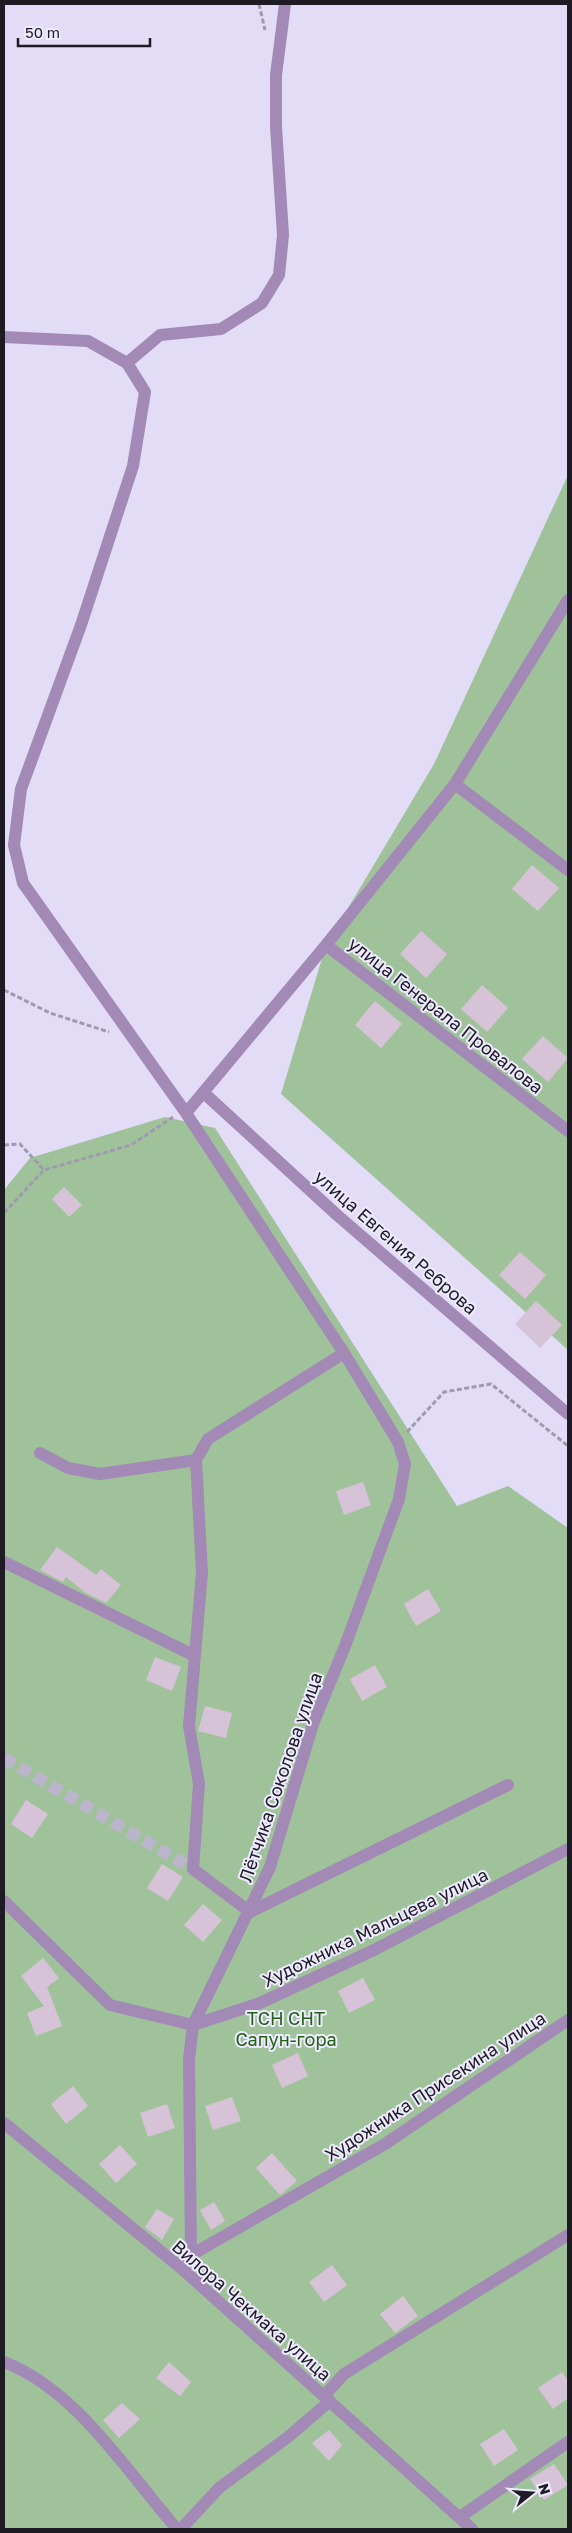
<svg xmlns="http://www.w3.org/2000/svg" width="572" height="2533" font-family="'Golos Text',sans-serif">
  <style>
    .green { fill: #a0c29a }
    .building { fill: #d7c3d8 }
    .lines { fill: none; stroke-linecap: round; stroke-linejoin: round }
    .minor-tunnel { stroke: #bbb5cc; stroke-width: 12; stroke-dasharray: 12 6; stroke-linecap: butt }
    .path { stroke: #9f9aae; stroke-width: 3; stroke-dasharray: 5 2.5; stroke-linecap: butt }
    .minor { stroke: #a289b6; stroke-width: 12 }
    .labels { text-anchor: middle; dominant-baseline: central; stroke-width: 4; stroke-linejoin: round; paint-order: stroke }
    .street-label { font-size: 18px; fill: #1e1b25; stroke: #eeeaff }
    .park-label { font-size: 18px; fill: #216213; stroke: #eeeaff }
  </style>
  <rect width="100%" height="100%" fill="#e2dcf6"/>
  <!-- green -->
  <path class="green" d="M568,475V1350L281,1094L326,945L434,764Z
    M165,1117L215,1128L457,1506L508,1486L568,1528V2529H4V1190L30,1158Z"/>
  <!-- building -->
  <path class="building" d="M532,865L559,888L538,911L512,889Z
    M421,931L447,954L426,978L400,954Z
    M482,985L508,1008L487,1032L461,1009Z
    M375,1001L402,1024L381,1048L355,1025Z
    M543,1036L568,1058L548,1082L522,1059Z
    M64,1187L82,1205L69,1217L52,1199Z
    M520,1252L546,1275L525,1299L499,1275Z
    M536,1301L562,1325L540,1348L515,1324Z
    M363,1482L371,1505L344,1515L336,1491Z
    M57,1547L96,1575L101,1569L121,1585L106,1603L86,1593L66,1577L63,1582L40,1570Z
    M428,1589L441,1611L416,1626L404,1604Z
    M155,1657L181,1667L172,1691L146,1680Z
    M375,1665L387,1687L362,1701L350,1679Z
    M205,1706L232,1713L226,1738L198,1731Z
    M26,1800L48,1814L32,1838L11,1824Z
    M162,1864L183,1877L168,1901L147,1888Z
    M203,1904L222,1920L203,1942L184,1925Z
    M43,1958L59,1978L47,1987L62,2026L36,2036L27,2013L44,2006L21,1976Z
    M363,1978L375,2000L349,2013L338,1991Z
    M298,2053L308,2076L282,2088L272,2065Z
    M73,2086L88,2106L66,2124L51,2104Z
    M232,2097L241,2121L213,2130L205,2106Z
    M167,2104L175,2128L148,2137L140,2113Z
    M120,2145L137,2164L116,2183L99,2164Z
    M272,2153L297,2181L280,2195L256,2168Z
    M214,2202L225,2221L211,2230L200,2210Z
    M157,2209L174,2219L162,2240L145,2227Z
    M332,2265L347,2285L324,2302L309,2282Z
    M403,2296L418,2316L395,2333L380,2314Z
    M169,2362L191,2382L180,2396L156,2378Z
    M562,2372L568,2381V2398L553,2409L538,2388Z
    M122,2403L140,2419L119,2438L103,2420Z
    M504,2429L518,2450L494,2466L480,2444Z
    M329,2430L342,2445L329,2461L312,2443Z
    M554,2464L568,2485L544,2500L530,2479Z"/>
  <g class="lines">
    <!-- minor-tunnel -->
    <path class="minor-tunnel" d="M4,1758L193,1869"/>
    <!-- path -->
    <path class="path" d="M259,4L265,30
      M4,990L50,1013L109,1032
      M4,1145L20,1144L44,1170
      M4,1213L44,1170L131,1145L173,1117
      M407,1432L444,1392L491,1384L568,1446"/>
    <!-- minor -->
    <path class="minor" d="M4,337L88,341L127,363L145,392L133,466L81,625L21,789L14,845L23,883L186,1113L344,1353L398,1442L405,1464L399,1499L345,1646L313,1724L270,1867L193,2025L189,2059L191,2255L181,2268
      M127,363L160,335L221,329L262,303L279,275L283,235L276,127V75L285,4
      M455,784L568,870
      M326,945L568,1131
      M204,1093L337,1215L568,1414
      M186,1113L326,945L455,784L568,600
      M344,1353L208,1439L196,1460L202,1572L189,1726L199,1784L193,1869L250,1912L508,1785
      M40,1453L68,1468L100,1474L196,1460
      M4,1562L193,1655
      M4,1901L110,2005L193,2025L260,2003L374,1950L568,1849
      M4,2123L181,2268L472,2529
      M191,2255L385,2144L568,2020
      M4,2362C77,2390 127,2472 177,2529
      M324,2396L344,2374L568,2235
      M460,2517L568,2442
      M181,2529L219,2488L288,2437L330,2401"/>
  </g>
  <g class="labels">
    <!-- street labels -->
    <g class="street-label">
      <text transform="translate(446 1015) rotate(38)">улица Генерала Провалова</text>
      <text transform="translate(396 1242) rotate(41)">улица Евгения Реброва</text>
      <text transform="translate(280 1777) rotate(-71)">Лётчика Соколова улица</text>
      <text transform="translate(375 1927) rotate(-26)">Художника Мальцева улица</text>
      <text transform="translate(435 2086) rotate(-33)">Художника Присекина улица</text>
      <text transform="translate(252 2310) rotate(41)">Вилора Чекмака улица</text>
    </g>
    <!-- park labels -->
    <g class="park-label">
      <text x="286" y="2018">ТСН СНТ<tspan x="286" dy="21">Сапун-гора</tspan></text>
    </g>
  </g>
  <!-- border -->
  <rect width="572" height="2533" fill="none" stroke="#1e1b25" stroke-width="10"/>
  <!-- north arrow -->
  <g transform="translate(532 2493) rotate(73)" stroke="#eeeaff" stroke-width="4" paint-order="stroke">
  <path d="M0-4L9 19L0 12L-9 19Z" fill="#1e1b25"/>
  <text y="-8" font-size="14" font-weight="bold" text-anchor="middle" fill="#1e1b25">N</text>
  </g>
  <!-- scale -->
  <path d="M18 38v8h132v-8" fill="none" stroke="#1e1b25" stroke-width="2.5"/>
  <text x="25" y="38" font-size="15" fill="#1e1b25" stroke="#eeeaff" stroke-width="4" paint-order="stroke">50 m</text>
</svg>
